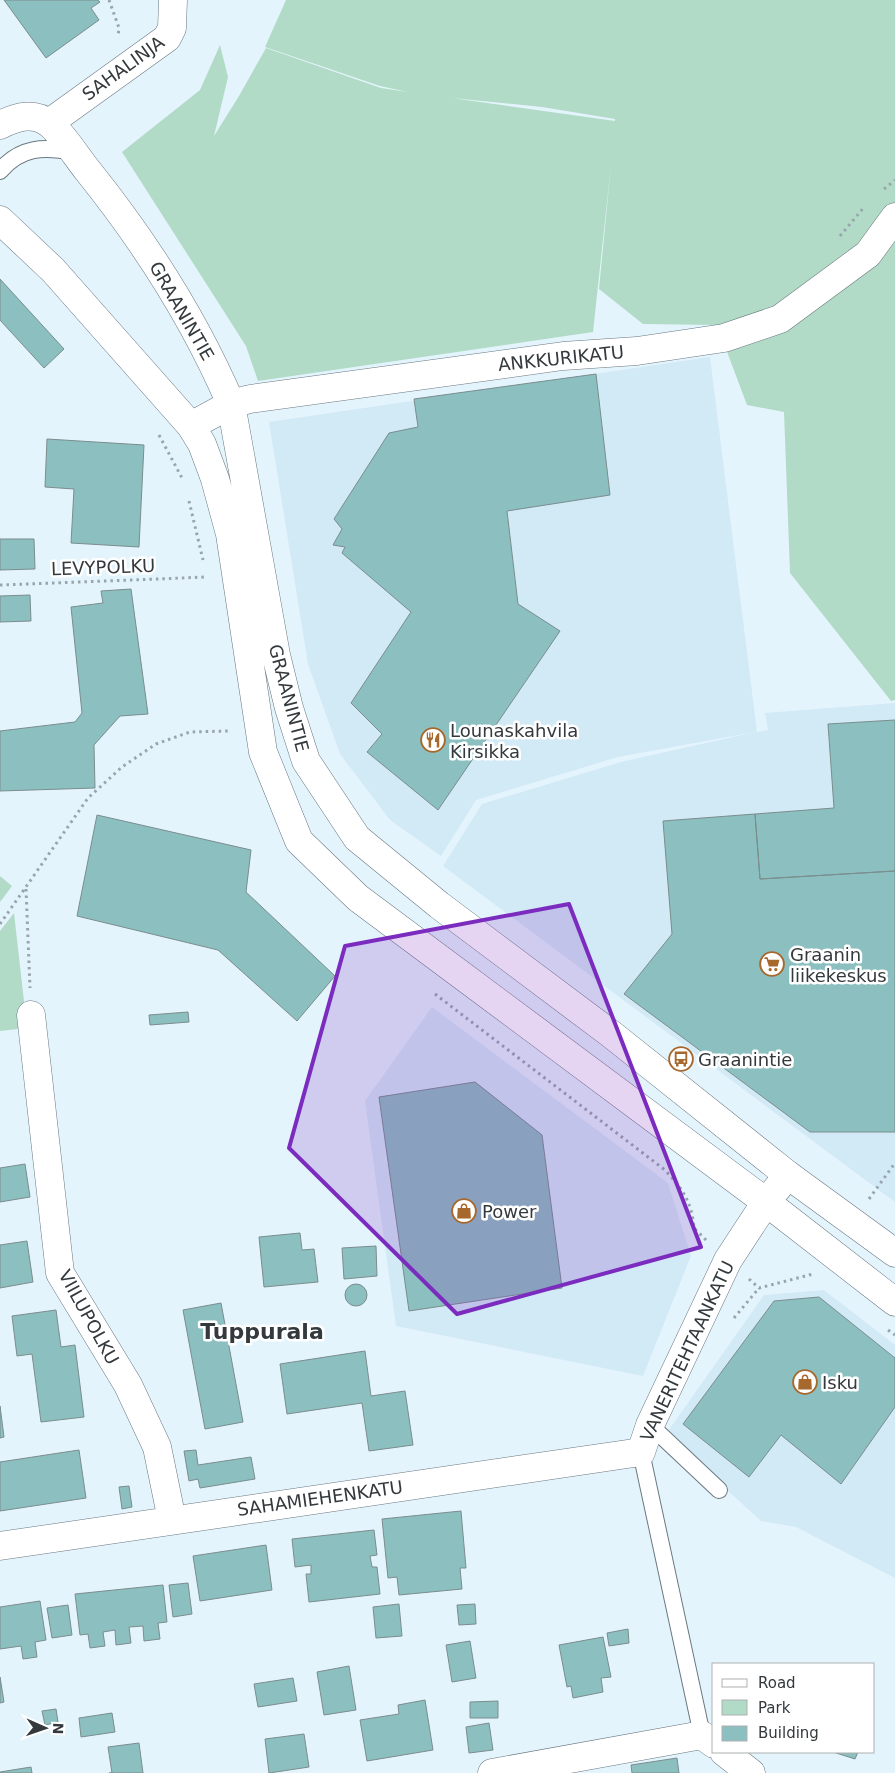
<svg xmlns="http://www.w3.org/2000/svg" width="895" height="1773" font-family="'DejaVu Sans',sans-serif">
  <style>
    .built { fill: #d2e9f6 }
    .green { fill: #b1dbc6; fill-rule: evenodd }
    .building { fill: #8cbfc0; stroke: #7b8d8d }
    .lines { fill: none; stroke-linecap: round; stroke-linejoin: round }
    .lane-casing { stroke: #6a7880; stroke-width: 18 }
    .street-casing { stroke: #6a7880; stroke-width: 29 }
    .secondary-casing { stroke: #6a7880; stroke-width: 29 }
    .path { stroke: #99a5ac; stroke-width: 3; stroke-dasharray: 2.5 4; stroke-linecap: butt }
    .lane { stroke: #fff; stroke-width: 16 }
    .street { stroke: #fff; stroke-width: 28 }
    .secondary { stroke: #fff; stroke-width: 28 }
    .marked { fill: #7b2cbf; fill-opacity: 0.2; stroke: #7b2cbf; stroke-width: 4; stroke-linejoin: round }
    .labels { text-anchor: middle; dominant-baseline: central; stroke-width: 5; stroke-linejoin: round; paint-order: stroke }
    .street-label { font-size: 18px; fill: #33393c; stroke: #fff }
    .poi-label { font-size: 18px; fill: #33393c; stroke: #fff; text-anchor: start }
    .district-label { font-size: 22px; font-weight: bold; fill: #33393c; stroke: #fff }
  </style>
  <rect width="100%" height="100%" fill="#e4f4fd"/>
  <!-- built -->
  <path class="built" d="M710,357L757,732L768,730L765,713L895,703V1202L443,866L482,804L621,762L755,732L618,757L476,800L441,856L390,820L340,754L308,664L269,422Z
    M432,1007L668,1183L691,1256L643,1376L396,1326L365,1101Z
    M824,1290L895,1345V1578L796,1527L761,1521L666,1434L764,1295Z"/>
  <!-- green -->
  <path class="green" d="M286,0H895V700L891,701L790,573L784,412L747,405L717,325L643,324L599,289L611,165L593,332L258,381L246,346L122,152L200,90L220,45L228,77L214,136L239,96L266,48L381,88L408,92L380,86L265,47ZM452,98L542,107L615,119V121Z
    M0,876L12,886L0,902Z
    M14,913L27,1028L0,1031V931Z"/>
  <!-- building -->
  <path class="building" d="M4,0H98L100,2L91,8L99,20L46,58Z
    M0,279L64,349L44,368L0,320Z
    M596,374L610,495L507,511L518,604L560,631L438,810L367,752L382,734L351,703L411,612L342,553L345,547L333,545L342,529L334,519L389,433L418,427L414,399Z
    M47,439L144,445L139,547L71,543L74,489L45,487Z
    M0,539H34L35,569L0,570Z
    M131,589L148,714L120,716L94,745L95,788L0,791V731L75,722L82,713L71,607L103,603L101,591Z
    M30,595L31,621L0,622V596Z
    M895,720V871L760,879L755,814L834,808L828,724Z
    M755,814L760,879L895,871V1132H810L624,994L672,934L663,821Z
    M97,815L251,850L246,892L335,976L297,1021L218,950L77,916Z
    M188,1012L189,1022L150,1025L149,1015Z
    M475,1082L542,1135L562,1288L409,1311L379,1097Z
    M25,1164L30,1197L0,1202V1168Z
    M300,1233L302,1250L314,1249L318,1282L264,1287L259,1237Z
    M27,1241L33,1282L0,1288V1245Z
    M376,1246L377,1276L344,1279L342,1248Z
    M345 1295a11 11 0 1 1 22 0a11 11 0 1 1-22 0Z
    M819,1297L895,1358V1407L841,1484L781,1435L749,1477L683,1424L774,1301Z
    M221,1303L243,1422L205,1429L183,1310Z
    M56,1310L61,1347L75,1345L84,1417L41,1422L32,1354L17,1356L12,1316Z
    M365,1351L371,1396L405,1391L413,1445L369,1451L362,1403L287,1414L280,1364Z
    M0,1406L4,1437L0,1438Z
    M79,1450L86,1498L0,1511V1462Z
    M196,1450L198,1465L251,1457L255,1479L200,1488L198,1479L189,1481L184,1451Z
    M129,1486L132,1507L122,1509L119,1487Z
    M461,1511L466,1568H460L462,1589L399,1595L397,1577L388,1578L382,1519Z
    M374,1530L377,1555L370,1556L372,1567H377L380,1594L309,1602L306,1574H311V1565L295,1567L292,1539Z
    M266,1545L272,1590L200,1601L193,1556Z
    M188,1583L192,1614L173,1617L169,1585Z
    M163,1585L167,1622L158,1623L160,1639L144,1641L143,1626L129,1627L131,1643L116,1645L115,1630L103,1632L105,1646L90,1648L88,1634L80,1635L75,1594Z
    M40,1601L46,1640L35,1642L37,1657L23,1659L21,1646L0,1649V1607Z
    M399,1604L402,1636L376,1638L373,1607Z
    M475,1604L476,1624L459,1625L457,1605Z
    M68,1605L72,1635L52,1638L47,1608Z
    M628,1629L629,1643L609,1646L607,1633Z
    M603,1637L611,1677L601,1678L603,1692L573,1698L571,1686L567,1687L559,1645Z
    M470,1641L476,1678L452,1682L446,1645Z
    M349,1666L356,1710L324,1715L317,1672Z
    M0,1677L4,1702L0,1703Z
    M293,1678L297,1701L258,1707L254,1684Z
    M425,1700L433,1750L367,1761L360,1720L399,1714L398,1705Z
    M498,1701V1718H470V1702Z
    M56,1709L58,1722L45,1725L42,1711Z
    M112,1713L115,1732L81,1737L79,1718Z
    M489,1723L493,1750L469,1753L466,1727Z
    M304,1734L309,1767L269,1773L265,1739Z
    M139,1743L143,1773H109H112L108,1747Z
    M833,1752H858L855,1759Z
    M677,1758L679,1773H632L631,1765Z
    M31,1767L32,1773H0V1772Z"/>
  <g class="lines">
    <!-- lane casing -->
    <g class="lane-casing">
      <path id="lane" d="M0,171C20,147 44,146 73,152
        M650,1425L719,1490
        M641,1452L702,1735"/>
    </g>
    <!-- street casing -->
    <g class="street-casing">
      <path id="street" d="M49,123L167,38L172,28L173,0
        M191,426L231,404L250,399L563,356L637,351L724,338L780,319L868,254L895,217
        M31,1015L60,1273L128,1385L157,1447L172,1520
        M0,1546L641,1452L650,1425L728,1260L766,1202L788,1175
        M724,1752L751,1773
        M492,1773L702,1735L714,1744"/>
    </g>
    <!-- secondary casing -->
    <g class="secondary-casing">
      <path id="secondary" d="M0,125C16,117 34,111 50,124C64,136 76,156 88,171C145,242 195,320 231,404L276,655L289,708L306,761L357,838L439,905L611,1034L788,1175L895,1253
        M0,220L53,270L191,426L202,444L215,479L230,534L263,752L299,841L358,898L766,1202L895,1302"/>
    </g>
    <!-- path -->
    <path class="path" d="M109,0L119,28L118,37
      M884,189L895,180
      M840,236L865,206
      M159,435L182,478
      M189,501L203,560
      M0,585L207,577
      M26,889L30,988
      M0,924L88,798L122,767L156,744L190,732L229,731
      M435,994L665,1170C682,1188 692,1202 694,1228L707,1241
      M869,1199L895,1163
      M749,1279L759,1288L813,1274
      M734,1318L759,1288
      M888,1330L895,1335"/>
    <!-- lane -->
    <use href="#lane" class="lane"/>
    <!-- street -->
    <use href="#street" class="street"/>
    <!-- secondary -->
    <use href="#secondary" class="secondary"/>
  </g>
  <!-- marked area -->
  <path class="marked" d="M569,904L701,1247L457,1314L289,1148L345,946Z"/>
  <!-- icons -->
  <defs>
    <g id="restaurant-ring" transform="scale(1.25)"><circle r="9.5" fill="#fff" stroke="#a6682d" stroke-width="1.5"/><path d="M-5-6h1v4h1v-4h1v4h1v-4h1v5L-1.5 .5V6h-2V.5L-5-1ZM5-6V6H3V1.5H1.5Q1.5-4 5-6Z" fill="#a6682d"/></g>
    <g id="supermarket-ring" transform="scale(1.25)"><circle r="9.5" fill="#fff" stroke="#a6682d" stroke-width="1.5"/><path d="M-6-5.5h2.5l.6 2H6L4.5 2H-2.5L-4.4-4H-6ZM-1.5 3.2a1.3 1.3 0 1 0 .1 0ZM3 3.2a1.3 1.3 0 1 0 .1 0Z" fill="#a6682d"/></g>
    <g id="bus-ring" transform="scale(1.25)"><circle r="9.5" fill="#fff" stroke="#a6682d" stroke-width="1.5"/><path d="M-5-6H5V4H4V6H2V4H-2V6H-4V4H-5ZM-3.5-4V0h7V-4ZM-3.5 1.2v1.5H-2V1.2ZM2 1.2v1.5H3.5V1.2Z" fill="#a6682d"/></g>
    <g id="shop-ring" transform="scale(1.25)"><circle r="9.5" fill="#fff" stroke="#a6682d" stroke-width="1.5"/><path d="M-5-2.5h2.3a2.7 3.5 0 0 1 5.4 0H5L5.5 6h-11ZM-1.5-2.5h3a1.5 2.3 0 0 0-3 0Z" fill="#a6682d"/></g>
  </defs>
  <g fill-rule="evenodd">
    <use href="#restaurant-ring" x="433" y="740"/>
    <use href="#supermarket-ring" x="772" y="964"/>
    <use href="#bus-ring" x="681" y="1059"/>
    <use href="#shop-ring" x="464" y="1211"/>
    <use href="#shop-ring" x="805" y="1382"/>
  </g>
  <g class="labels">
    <!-- street labels -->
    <g class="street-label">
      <text transform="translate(123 68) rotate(-36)">SAHALINJA</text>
      <text transform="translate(182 311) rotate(60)">GRAANINTIE</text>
      <text transform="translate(561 358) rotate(-6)">ANKKURIKATU</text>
      <text transform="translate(103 567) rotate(-2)">LEVYPOLKU</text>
      <text transform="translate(289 698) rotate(75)">GRAANINTIE</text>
      <text transform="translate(89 1317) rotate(61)">VIILUPOLKU</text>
      <text transform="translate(687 1351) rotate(-65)">VANERITEHTAANKATU</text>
      <text transform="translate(320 1498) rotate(-8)">SAHAMIEHENKATU</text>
    </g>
    <!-- poi labels -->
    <g class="poi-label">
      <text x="450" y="730">Lounaskahvila<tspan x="450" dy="21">Kirsikka</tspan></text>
      <text x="790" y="954">Graanin<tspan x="790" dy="21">liikekeskus</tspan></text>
      <text x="698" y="1059">Graanintie</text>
      <text x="482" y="1211">Power</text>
      <text x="822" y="1382">Isku</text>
    </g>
    <!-- district labels -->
    <g class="district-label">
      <text x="262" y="1331">Tuppurala</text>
    </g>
  </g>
  <!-- legend -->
  <rect x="712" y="1663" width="162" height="90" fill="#ffffff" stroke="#adb0b1"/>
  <rect x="722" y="1679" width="25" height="8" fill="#ffffff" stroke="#adb0b1"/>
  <text x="758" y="1688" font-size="15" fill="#33393c">Road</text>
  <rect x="722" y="1700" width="25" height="15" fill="#b1dbc6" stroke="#adb0b1"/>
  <text x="758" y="1713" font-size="15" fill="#33393c">Park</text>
  <rect x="722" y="1726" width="25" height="15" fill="#8cbfc0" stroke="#adb0b1"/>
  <text x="758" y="1738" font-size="15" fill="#33393c">Building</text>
  <!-- north arrow -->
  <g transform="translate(45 1728) rotate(92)" stroke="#ffffff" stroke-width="4" paint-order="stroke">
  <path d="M0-4L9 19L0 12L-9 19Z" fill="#33393c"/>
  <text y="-8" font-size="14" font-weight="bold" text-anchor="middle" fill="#33393c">N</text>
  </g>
</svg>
